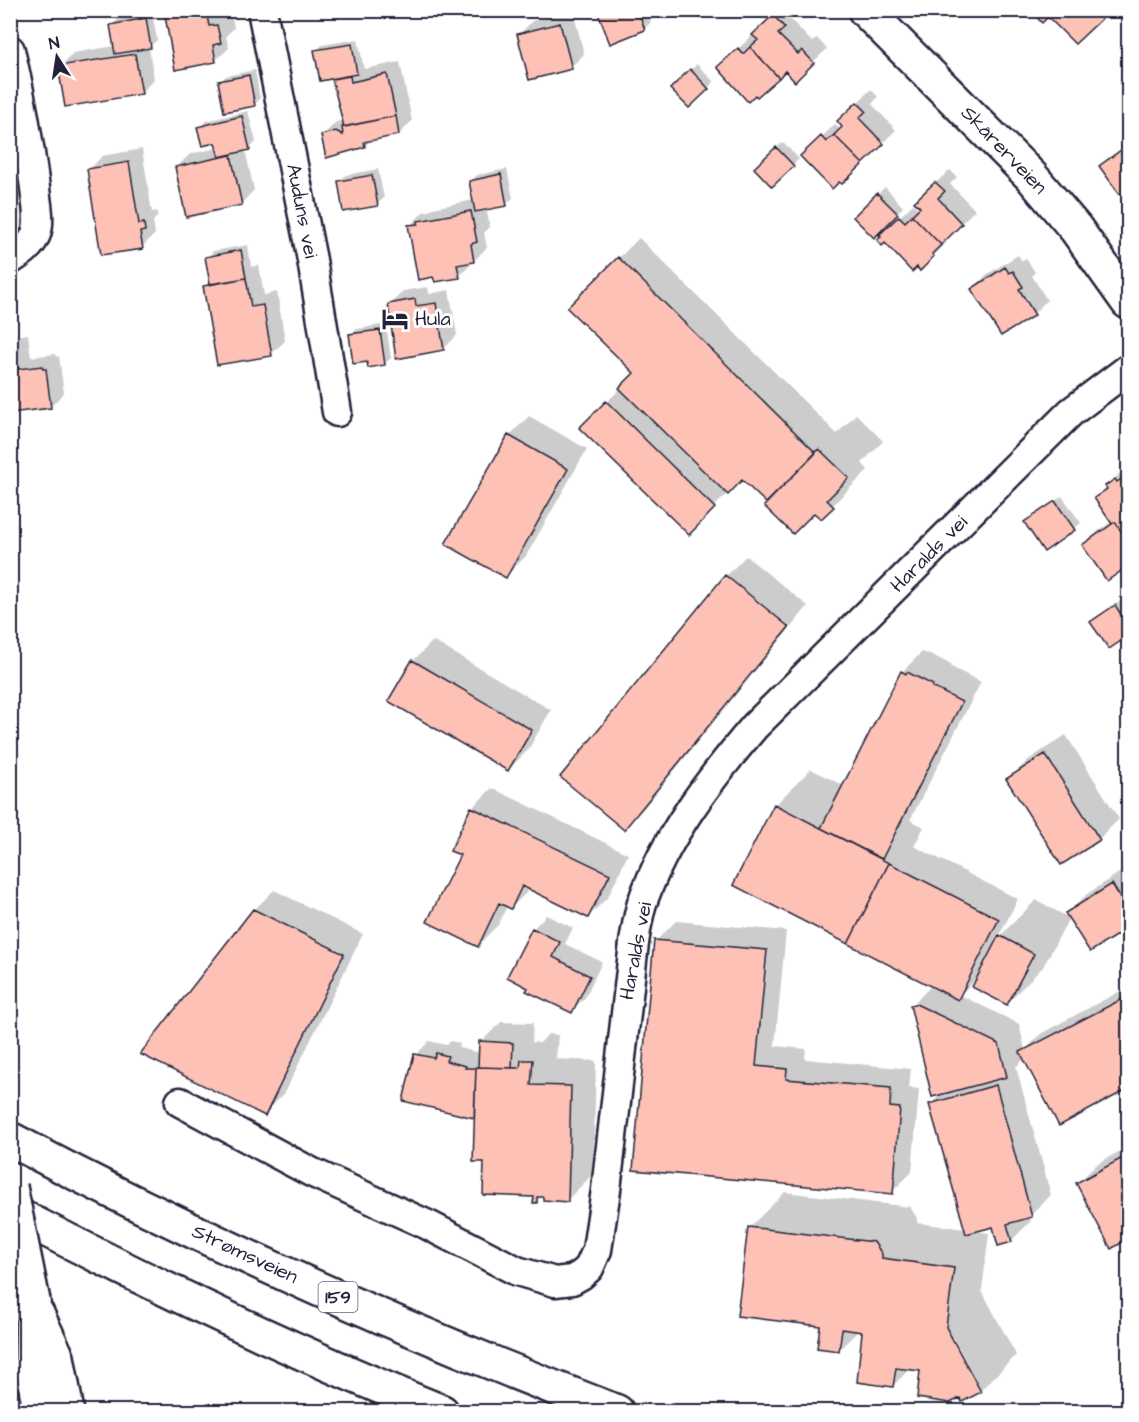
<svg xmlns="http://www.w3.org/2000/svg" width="1139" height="1422" font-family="'Architects Daughter',sans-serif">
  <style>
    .shadow { fill: #0003; fill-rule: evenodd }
    .building { fill: #fdc2b5; stroke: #22223b; stroke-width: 1.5 }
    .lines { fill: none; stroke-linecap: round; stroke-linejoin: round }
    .minor-casing { stroke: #22223b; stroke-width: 33 }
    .tertiary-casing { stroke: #22223b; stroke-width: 38 }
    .motorway-casing { stroke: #22223b; stroke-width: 38 }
    .minor { stroke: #fff; stroke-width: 28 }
    .tertiary { stroke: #fff; stroke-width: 33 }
    .motorway { stroke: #fff; stroke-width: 33 }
    .motorway-bridge-casing { stroke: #22223b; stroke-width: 38; stroke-linecap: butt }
    .motorway-bridge { stroke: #fff; stroke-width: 33 }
    .labels { text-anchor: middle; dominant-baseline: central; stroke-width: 6; stroke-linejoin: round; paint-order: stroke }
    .shield { fill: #fff; stroke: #646476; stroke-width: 1.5 }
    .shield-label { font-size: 18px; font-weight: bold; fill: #22223b }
    .street-label { font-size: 20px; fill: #22223b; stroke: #fff }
    .poi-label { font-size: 20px; fill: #22223b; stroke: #fff; text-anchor: start }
  </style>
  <rect width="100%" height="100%" fill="#fff"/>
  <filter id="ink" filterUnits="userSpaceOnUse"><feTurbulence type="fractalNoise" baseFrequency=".0167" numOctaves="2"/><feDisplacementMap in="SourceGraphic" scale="12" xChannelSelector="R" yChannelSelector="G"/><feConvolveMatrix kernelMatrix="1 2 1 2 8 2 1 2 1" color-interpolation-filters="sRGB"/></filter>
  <g filter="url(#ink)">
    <!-- shadow -->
    <path class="shadow" d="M173,10H221L222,14L231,12L234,28L226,36L229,48L215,61L166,17Z
      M603,10H646L651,22L645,28L611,42L599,14Z
      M779,10H794L797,13L791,20L812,42L817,38L827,49L795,79L785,69L719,67Z
      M573,11L584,54L571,67L519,35L532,21Z
      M152,12L157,40L149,47L154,79L141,93L60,67L73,53L115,46L112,25L118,19Z
      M358,39L364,69L400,62L412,121L399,134L371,140L365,146L323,135L336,122L344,120L334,80L338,76L316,51L322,45Z
      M697,64L714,82L689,106L672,89Z
      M255,70L260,99L254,105L220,82L226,76Z
      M871,89L878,97L872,104L896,130L842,182L803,156L835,124L840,130L844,127L839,121Z
      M248,111L256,142L250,148L245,149L254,190L241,204L177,167L190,154L218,148L217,141L199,128L206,121Z
      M10,115L17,144L10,150Z
      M783,142L799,159L772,185L756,168Z
      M1128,145V187L1120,193L1101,166Z
      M142,149L152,212L157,211L158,216L153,221L155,234L142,247L89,170L102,156Z
      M378,169L384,198L377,204L340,181L346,175Z
      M507,169L513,198L506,204L486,208L490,227L484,233L487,247L459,277L410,226L423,212L429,211L433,208L474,200L470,182L477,175Z
      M950,170L957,177L950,184L975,210L944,240L947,242L926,263L881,235L913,204L919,209L930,188Z
      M885,187L903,207L874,236L855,217Z
      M639,238L837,434L856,414L883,441L862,463L868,470L821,517L786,481L743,478L689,532L581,428L636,373L569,308Z
      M248,245L251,267L259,265L264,295L277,292L285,341L271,354L205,286L211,280L207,258L213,251Z
      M1018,255L1022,261L1026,258L1035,272L1032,276L1047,300L1034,313L1001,334L973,289L986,275Z
      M428,287L429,294L449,290L457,335L444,349L390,305L403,291Z
      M386,324L391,358L384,364L351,335L357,329Z
      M28,334L31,357L55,354L56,357L59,356L64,393L51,406L10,411V337Z
      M529,416L587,449L526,556L506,576L509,436Z
      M1128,467V564L1108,579L1084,545L1097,532L1112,521L1096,498L1120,473Z
      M1062,496L1081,523L1045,550L1026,522Z
      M746,556L808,606L644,808L624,828L562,777L726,576Z
      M1122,600L1128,610V634L1109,647L1099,616Z
      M433,641L551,710L528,750L508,770L413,661Z
      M922,652L927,654L928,653L952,665L951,667L981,682L910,820L924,827L914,846L1018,899L998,938L1036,900L1069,918L1043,967L1007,1003L978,977L960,995L1019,1024L1025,1050L1042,1033L1128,987V1087L1059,1124L1025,1058L1016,1067L1051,1195L1030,1216L1031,1221L1011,1241L994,1225L974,1231L989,1233L982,1291L1016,1355L980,1391L922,1370L910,1368L893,1386L864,1330H859L839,1350L749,1228L785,1192L910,1207L917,1218V1223L966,1229L931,1104L943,1092L911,1006L932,985L775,805L811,769L844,786L902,672ZM953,1337L968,1365H965L951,1339Z
      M1066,735L1119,819L1099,839L1008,780L1028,760Z
      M492,788L628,854L608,897L588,917L530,889L511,908L507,906L498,925L478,945L462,855L452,850L472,808Z
      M1128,867V926L1090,950L1067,914L1087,894Z
      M274,890L363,934L284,1094L264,1114L254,910Z
      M546,915L573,928L565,944L602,962L585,998L571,1011L533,929Z
      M676,921L786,931L775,1046L806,1049L805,1059L911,1069L909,1088L919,1089L912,1172L892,1192L635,1169L656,941Z
      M501,1022L533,1023L532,1042L540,1043L548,1034L558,1035L556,1059L596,1061L593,1174L567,1200L544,1193L537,1201L535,1195L485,1161L476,1114L474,1117L416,1055L429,1041L446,1045L451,1041L460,1043L459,1048L480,1053L481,1042Z
      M1128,1147V1237L1111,1246L1078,1183L1098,1163Z"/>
    <!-- building -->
    <path class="building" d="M195,10H206L209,26L217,25L221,43L213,45L216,62L175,70L165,16Z
      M605,10H638L645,30L610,44L598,13Z
      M1030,10H1108L1109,12L1075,44L1048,17L1042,23Z
      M773,15L785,28L778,34L798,54L802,50L814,63L795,82L785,71L779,78L750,47L758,40L752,35Z
      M146,18L151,48L115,54L110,25Z
      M560,23L572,69L529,80L517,34Z
      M352,44L357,74L320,81L314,50Z
      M750,47L779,78L757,97L755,95L748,102L717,67L738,48L743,54Z
      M135,54L142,94L65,107L58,66Z
      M690,69L709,89L689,108L670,89Z
      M387,74L396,116L344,127L332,79L350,76L351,82Z
      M249,75L255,106L224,112L218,81Z
      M857,102L866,111L859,118L884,144L863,164L834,135L842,127L837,121Z
      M242,116L250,150L219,157L215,143L202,146L197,127Z
      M396,116L399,135L364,142L365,147L326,158L321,135L336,131L343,135L342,127Z
      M834,135L863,164L842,184L839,182L832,189L800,156L821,136L826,142Z
      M1128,145V189L1120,195L1099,166Z
      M776,147L794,166L772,187L754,168Z
      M231,155L242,205L186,217L175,167Z
      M129,162L139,224L144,223L145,231L140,232L143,249L101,255L87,169Z
      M501,174L507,206L475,212L469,181Z
      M372,175L378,206L343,212L338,181Z
      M935,182L945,191L938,198L962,224L941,245L912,215L920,207L914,202Z
      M877,193L898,214L874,238L853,217Z
      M471,211L477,242L471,244L474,262L457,265L460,278L435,282L433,277L418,280L408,225L418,224V221Z
      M912,215L941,245L932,254L934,256L927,264L920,271L917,267L912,272L885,243L882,246L877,240L881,237L879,235L899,216L905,222Z
      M241,250L246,278L210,284L205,257Z
      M618,257L816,453L766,503L742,480L728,495L619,388L634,373L567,308Z
      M1005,267L1009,273L1013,271L1023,287L1019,289L1035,315L1001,336L971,289Z
      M246,278L251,307L263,305L272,356L217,365L203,286Z
      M415,299L416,306L436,303L444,350L396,359L388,304Z
      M380,330L385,365L368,368L367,362L353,364L349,334Z
      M10,347H15L18,369L42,366L43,369H46L51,408L10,413Z
      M606,401L715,508L689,535L579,428Z
      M508,435L568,469L506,578L445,544Z
      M819,449L849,478L827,500L834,507L821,519L814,513L793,534L764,506Z
      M1127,475L1128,540H1127L1115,522L1112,524L1094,498L1107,489L1105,486L1115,479L1117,482Z
      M1055,501L1075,530L1044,552L1024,522Z
      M1115,522L1127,540H1128V566L1107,581L1082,545Z
      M725,575L789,627L624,830L560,777Z
      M1115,605L1128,625V636L1109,649L1090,622Z
      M412,660L532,730L508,771L388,701Z
      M901,671L906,674L907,672L933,685L932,687L962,702L882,859L821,828Z
      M1045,754L1100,840L1061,865L1006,779Z
      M774,804L889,863L848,944L733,885Z
      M471,807L610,874L588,918L522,886L511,909L499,903L478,947L427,922L460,855L450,851Z
      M889,863L999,919L958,1000L848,944Z
      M1112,884L1128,910V928L1090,952L1065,913Z
      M253,909L344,954L265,1116L140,1054Z
      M532,928L560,942L553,957L590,976L572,1013L526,991L528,988L507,977Z
      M999,935L1034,954L1007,1005L972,987Z
      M654,940L767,950L756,1066L787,1069L786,1079L891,1088L890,1107L900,1108L893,1194L633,1170Z
      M1128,996V1089L1059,1126L1020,1052Z
      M916,1004L999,1044L1007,1077L932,1097L910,1005Z
      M479,1041L513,1043L512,1068L478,1067Z
      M436,1053L448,1056L446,1061L466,1066L465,1068H476L474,1118L403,1101L414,1054L434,1058Z
      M521,1060H533L531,1085L571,1086L568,1202L543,1200V1197H537V1203H533L534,1197L483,1195L484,1162H473L476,1067L520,1068Z
      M996,1085L1032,1217L1007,1224L1012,1242L998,1246L993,1227L966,1234L929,1104Z
      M1128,1155V1239L1111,1249L1076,1183Z
      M748,1227L874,1242L882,1254V1258L954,1268L946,1327L981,1392L962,1402L960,1398L950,1403L917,1398L920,1371L896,1368L893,1387L857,1382L862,1332L842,1329L839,1351L817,1348L820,1326L737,1316Z"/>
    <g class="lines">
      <!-- minor casing -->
      <g class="minor-casing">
        <path id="minor" d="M262,10L312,260L337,412
          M10,50C21,96 29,142 35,188C36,202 41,220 36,234C31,247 21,253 10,260
          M180,1102L311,1172L428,1225L517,1271L555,1282L572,1280L581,1275L589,1268L597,1250L606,1190L634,943C636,930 638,916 642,903C666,835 709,780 755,726L1071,412L1128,369"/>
      </g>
      <!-- tertiary casing -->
      <g class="tertiary-casing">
        <path id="tertiary" d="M865,10L1031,176L1076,229L1128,302"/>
      </g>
      <!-- motorway casing -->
      <g class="motorway-casing">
        <path id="motorway" d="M10,1139C206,1243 410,1333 617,1412
          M10,1211C151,1284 295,1353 442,1412
          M33,1301L32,1362L40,1412
          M37,1314L57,1357L67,1412"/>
      </g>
      <!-- minor -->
      <use href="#minor" class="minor"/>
      <!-- tertiary -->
      <use href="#tertiary" class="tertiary"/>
      <!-- motorway -->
      <use href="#motorway" class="motorway"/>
      <!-- motorway-bridge casing -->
      <g class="motorway-bridge-casing">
        <path id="motorway-bridge" d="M10,1187L33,1301"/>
      </g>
      <!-- motorway-bridge -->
      <use href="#motorway-bridge" class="motorway-bridge"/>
    </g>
  </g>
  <!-- icons -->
  <defs>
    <g id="hotel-bare" transform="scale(2.07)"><path d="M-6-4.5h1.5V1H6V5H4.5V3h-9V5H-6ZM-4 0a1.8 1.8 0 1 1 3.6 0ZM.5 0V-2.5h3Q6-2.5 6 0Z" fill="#22223b" stroke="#fff" stroke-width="2.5" paint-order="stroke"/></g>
  </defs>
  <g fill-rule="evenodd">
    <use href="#hotel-bare" x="395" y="319"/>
  </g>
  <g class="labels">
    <!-- shield labels -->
    <rect class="shield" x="318.5" y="1282" width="39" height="30" rx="4.5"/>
    <g class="shield-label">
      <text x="338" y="1297">159</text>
    </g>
    <!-- street labels -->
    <g class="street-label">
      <text transform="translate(1004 150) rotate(46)">Skårerveien</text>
      <text transform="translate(302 211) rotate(79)">Auduns vei</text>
      <text transform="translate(929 554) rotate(-45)">Haralds vei</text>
      <text transform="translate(636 951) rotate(-79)">Haralds vei</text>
      <text transform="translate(245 1254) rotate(25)">Strømsveien</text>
    </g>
    <!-- poi labels -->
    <g class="poi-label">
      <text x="415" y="319">Hula</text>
    </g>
  </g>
  <!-- margin -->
  <rect width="1139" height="1422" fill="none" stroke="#fff" stroke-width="36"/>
  <rect x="18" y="18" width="1103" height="1386" fill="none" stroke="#22223b" stroke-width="2" filter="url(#ink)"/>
  <!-- north arrow -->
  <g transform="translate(57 57) rotate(348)" stroke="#ffffff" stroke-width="4.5" paint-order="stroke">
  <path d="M0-4.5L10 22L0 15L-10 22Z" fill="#22223b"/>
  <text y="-9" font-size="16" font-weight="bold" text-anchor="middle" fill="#22223b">N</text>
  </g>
</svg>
